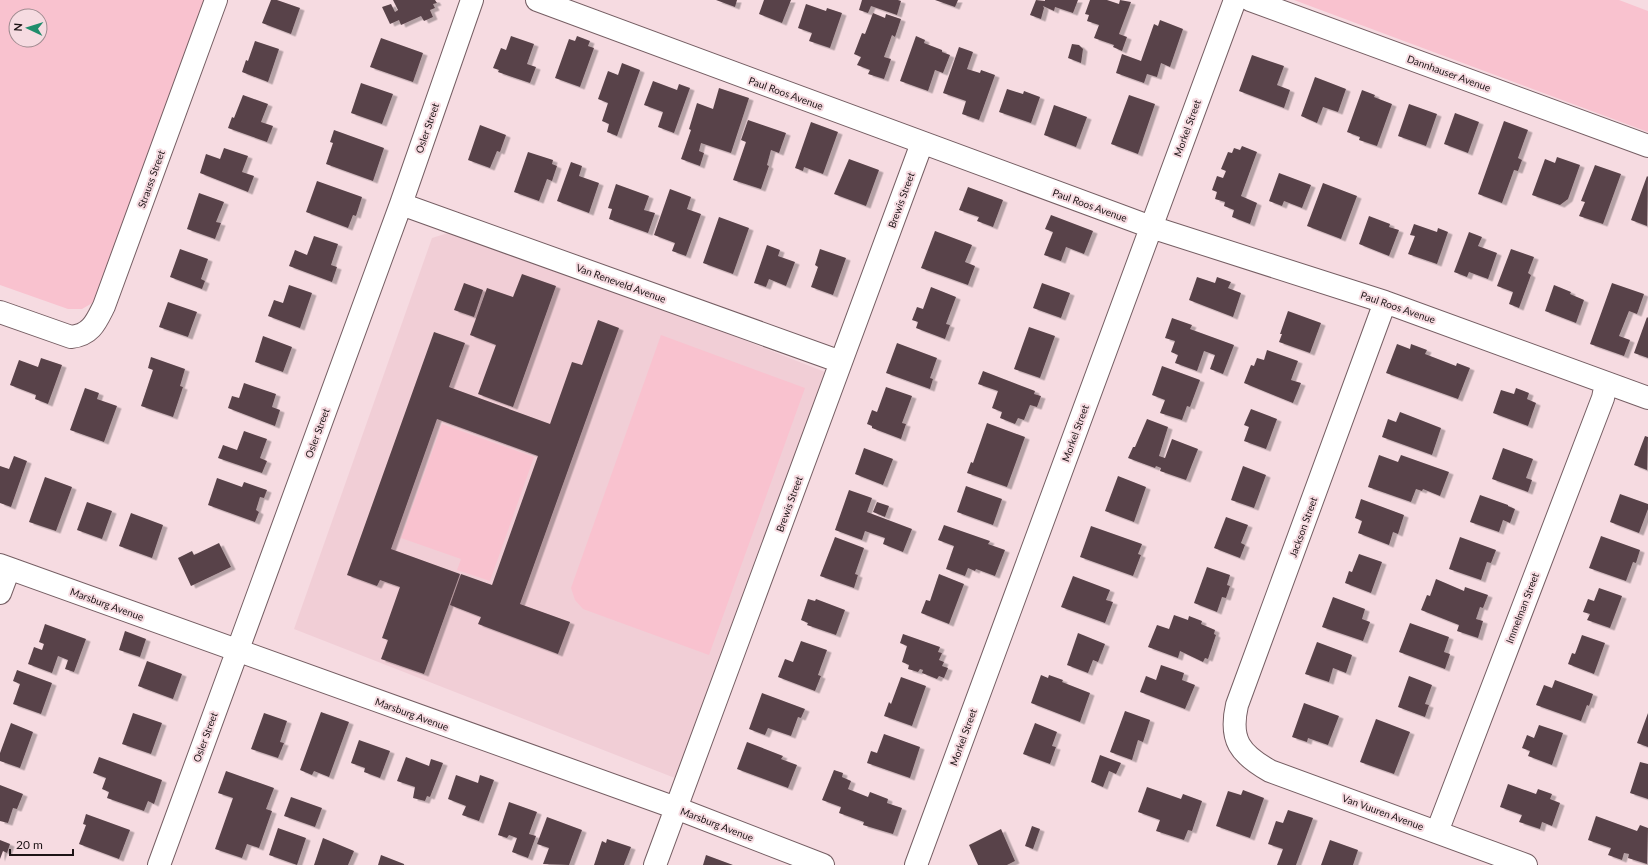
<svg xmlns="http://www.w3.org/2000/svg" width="1648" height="865" font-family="Lato,sans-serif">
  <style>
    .built { fill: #f1ced6 }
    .green { fill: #f9c2cf; fill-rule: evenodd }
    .building { fill: #594349; filter: url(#shadow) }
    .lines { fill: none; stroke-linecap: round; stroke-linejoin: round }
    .minor-casing { stroke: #755e63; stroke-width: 24 }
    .minor { stroke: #fff; stroke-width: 22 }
    .labels { text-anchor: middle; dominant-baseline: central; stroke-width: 4; stroke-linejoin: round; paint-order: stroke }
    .street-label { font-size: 10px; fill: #1d1416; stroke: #f6dbe1 }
  </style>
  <defs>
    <filter id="shadow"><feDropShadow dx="4.5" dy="2.5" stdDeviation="0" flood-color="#0004"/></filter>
  </defs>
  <rect width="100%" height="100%" fill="#f6dbe1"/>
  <!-- built -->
  <path class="built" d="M461,229L825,372L680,780L294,629L432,238Z"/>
  <!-- green -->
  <path class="green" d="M0,0H209L94,302L82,309H68L0,285ZM16,16H40V40H16Z
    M1294,0H1619L1648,11V132Z
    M661,335L805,388L709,655L583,609L575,600L571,588Z
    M442,424L534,457L490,581L457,570L461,559L401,538Z"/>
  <!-- building -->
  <path class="building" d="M271,0H277L300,8L291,34L262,23Z
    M393,0H435L437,3L433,4L435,8L430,10L433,17L424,21L421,16L401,25L399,20L390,24L382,7L391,4L395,12L398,10Z
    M716,0H737L735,7Z
    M764,0H791L782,23L759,14Z
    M862,0H898L901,1L897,15L871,6L868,13L859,10Z
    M935,0H958L955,7Z
    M1036,0L1045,1V0H1078L1073,13L1055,7L1054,11L1043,6L1044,8L1041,19L1030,15Z
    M1090,0H1107L1119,4L1120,0L1131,2L1119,34L1127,37L1122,51L1113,47L1114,45L1094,38L1099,25L1087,21L1089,15L1085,14Z
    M806,4L826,11L827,8L842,13L830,48L809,41L812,33L798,28Z
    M873,13L885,18L886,14L901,19L895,37L892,35L884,57L891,59L884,79L868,74L870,70L857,65L861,57L854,54L862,33L865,34Z
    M1160,20L1183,29L1170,67L1161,63L1157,77L1147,74L1144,83L1116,73L1122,54L1141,61L1154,24L1158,26Z
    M511,36L534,44L527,64L536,67L530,83L498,72L499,70L493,68L501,48L506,50Z
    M577,36L590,41L588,46L594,48L580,87L555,78L569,39L575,41Z
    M916,36L925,40L924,43L942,50V52L950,55L943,73L935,70L928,91L900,81Z
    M381,38L423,53L413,82L370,67Z
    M255,41L279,49L268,82L242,72L246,60L248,61Z
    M1072,44L1079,45L1083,49L1081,63L1068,58Z
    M959,47L973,52L967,69L980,73L981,70L995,75L979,120L962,114L966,101L943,93Z
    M1252,55L1284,66L1277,85L1290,90L1284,108L1239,91Z
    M622,63L640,70L617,136L607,132L609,124L602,121L608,103L598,99L608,71L618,75Z
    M1315,77L1346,89L1338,112L1323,107L1317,123L1301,116Z
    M653,81L677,90L679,84L690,88L674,133L658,127L663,112L644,105Z
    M361,83L393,94L382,124L351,113Z
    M719,88L749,98L731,153L701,143L699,151L704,153L700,166L681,159L691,130L689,129L697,103L713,109Z
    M1007,89L1023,94L1024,91L1040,97L1031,123L999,112Z
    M1362,90L1375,95L1374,97L1392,104L1377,146L1359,140L1360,137L1347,132Z
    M243,95L268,104L261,122L273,126L267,142L228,128L232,117L234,118Z
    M1129,95L1155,104L1138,154L1111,144Z
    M1409,104L1437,114L1426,146L1398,136Z
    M1054,105L1087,117L1076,147L1044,135Z
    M1455,113L1479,122L1468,153L1444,144Z
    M748,120L786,133L779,153L771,150L767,165L769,166L761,189L733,180L746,142L741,140Z
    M1504,121L1528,130L1518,158L1522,160L1518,171L1514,170L1502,203L1478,194Z
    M811,122L838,132L823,174L804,167L803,171L795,168Z
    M480,125L506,135L500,152L497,151L490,168L468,160Z
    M334,130L384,148L373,181L326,164L333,143L330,142Z
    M1242,146L1257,152L1241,196L1257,203L1250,224L1232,217L1234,210L1224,206L1225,202L1215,199L1217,192L1212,190L1217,176L1223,178L1226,171L1221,169L1228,152L1232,153L1234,148L1240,150Z
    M224,148L248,156L242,172L254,176L248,192L200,173L206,154L220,159Z
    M528,152L553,160L552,164L557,166L552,181L547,179L539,201L514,192Z
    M1557,157L1580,165L1568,199L1560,205L1532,195L1545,159L1555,163Z
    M849,159L879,170L866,206L834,194Z
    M571,162L582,166L579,176L599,183L589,213L557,201Z
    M1595,165L1621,174L1603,224L1579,216L1585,202L1581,201Z
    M1279,173L1311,185L1302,208L1284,201L1282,206L1269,201Z
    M1647,176L1648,177L1647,226L1631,220Z
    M317,181L362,197L356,216L353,215L348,228L306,212Z
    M1323,183L1357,196L1341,239L1307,226Z
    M616,184L649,196L644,210L655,213L648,233L609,219L612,209L608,208Z
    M968,187L1003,200L993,227L977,221L979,217L959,210Z
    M670,189L691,197L687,209L701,214L686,256L672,251L675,243L654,235Z
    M199,193L224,202L216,222L221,223L215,239L187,229Z
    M1051,215L1093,231L1084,254L1066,247L1061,261L1044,255L1053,232L1045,229Z
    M1369,216L1390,224L1389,227L1399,230L1389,256L1359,244Z
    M719,217L749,228L733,274L703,263Z
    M1414,224L1437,232L1438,228L1448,232L1437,264L1408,254L1415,236L1410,235Z
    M935,231L972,245L965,262L975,266L968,285L921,268Z
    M1469,232L1482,237L1478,246L1497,253L1488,279L1469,272L1467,277L1454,272Z
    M314,236L338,244L331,265L337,267L332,282L289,266L295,250L307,255Z
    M767,245L780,250L778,256L795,262L786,286L769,279L766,287L754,283Z
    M180,249L208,259L201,279L205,281L202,289L170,277Z
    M820,249L846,258L833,295L811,287L818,267L815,265Z
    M1511,249L1534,257L1528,273L1531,275L1519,308L1509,304L1513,292L1497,286Z
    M522,274L556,286L513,407L478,394L496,345L470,335L487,288L513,297Z
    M1197,277L1215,283L1217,277L1231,282L1228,288L1241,293L1233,317L1189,300Z
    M464,283L483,290L474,317L454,310Z
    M1042,283L1070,293L1061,318L1033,308Z
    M1612,283L1644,294L1637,314L1629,311L1619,336L1630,340L1624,356L1590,344Z
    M289,285L312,293L300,328L268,316L274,300L283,303Z
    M1554,285L1571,292L1570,294L1584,300L1576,323L1545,311Z
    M931,287L956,297L946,324L950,325L945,339L916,328L918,322L912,320L917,307L923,309Z
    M168,302L197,312L188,337L159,327Z
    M1288,311L1321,323L1310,353L1279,342L1282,334H1280Z
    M1647,317L1648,318V358L1634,353Z
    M1172,318L1192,325L1190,329L1234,345L1223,374L1210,369L1215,355L1204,351L1197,371L1175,363L1178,355L1171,352L1175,341L1165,338Z
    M598,320L619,328L520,604L570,622L558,654L478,624L481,617L450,605L461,574L492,585L538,456L437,419L391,549L460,574L424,674L381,659L388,640L382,638L400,587L380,580L377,586L347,575L434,332L465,343L449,387L550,424L572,362L582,365Z
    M1029,327L1055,336L1040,378L1014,369Z
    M263,336L292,347L283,372L255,362Z
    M897,343L937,358L930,378L933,379L930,389L886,373Z
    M1397,344L1410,349L1411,344L1427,350L1425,354L1456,366L1457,363L1470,368L1458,399L1386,373Z
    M1267,350L1298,361L1291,380L1301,383L1293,403L1244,383L1251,365L1254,366L1257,358L1264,360Z
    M151,357L185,369L180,386L183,387L173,417L141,406L153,370L148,368Z
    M41,358L62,365L48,404L35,399L36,395L10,385L19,360L38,367Z
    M1162,366L1200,380L1190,407L1187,406L1182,420L1160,413L1165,400L1152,395Z
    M983,371L1035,391L1034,394L1041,396L1037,407L1030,405L1024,420L1018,418L1015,424L1000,418L1002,412L992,408L998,391L978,384Z
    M244,383L276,394L272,407L280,410L275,426L228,408L232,396L239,398Z
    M886,387L912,396L902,423L906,424L901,439L872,428V426L867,424L872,410L877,412Z
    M85,388L99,393L97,399L117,406L104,442L70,430Z
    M1516,388L1529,393L1527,399L1536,403L1528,426L1493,413L1501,390L1514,394Z
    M1251,409L1277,419L1266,449L1244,441L1249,427L1244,425Z
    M1400,412L1441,428L1432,455L1382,437L1388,419L1396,422Z
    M1147,419L1168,427L1159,456L1165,458L1172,439L1198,449L1186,480L1160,471L1161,468L1156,466L1155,468L1128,458L1133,447H1135Z
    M987,423L1025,437L1007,487L967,473L971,462L973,463Z
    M244,431L267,439L260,458L267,461L262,473L218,458L223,445L237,450Z
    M1645,436L1648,437L1647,470L1634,465Z
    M864,448L893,459L883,485L855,474Z
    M1503,448L1533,459L1526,478L1532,480L1528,492L1492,479Z
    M1379,455L1398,462L1401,455L1449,472L1440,496L1423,489L1422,491L1416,489L1411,502L1368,487Z
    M14,456L27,461L11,507L0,503V466L9,469Z
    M1243,466L1266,475L1254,508L1231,500Z
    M1118,476L1146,487L1134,522L1105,511Z
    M45,477L72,487L56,531L29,522Z
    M217,478L242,487L244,482L267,490L264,498L260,497L256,510L259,512L255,522L208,505Z
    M966,486L1002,499L993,525L957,512Z
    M849,490L872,498L867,512L912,529L903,552L883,544L885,538L865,531L862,540L835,530Z
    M1620,494L1648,504V509L1639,533L1610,522Z
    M1480,495L1508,505V506L1515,509L1510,523L1503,520L1499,532L1470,522Z
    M1361,499L1404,515L1398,534L1393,532L1389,545L1358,533L1362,521L1355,518Z
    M87,502L112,511L102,539L77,530Z
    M877,502L889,506L885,517L873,512Z
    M131,513L163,525L152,558L119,546Z
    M1226,517L1248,525L1241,543L1245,545L1240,558L1214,548Z
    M944,525L990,541L988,544L1005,550L995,576L976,569L975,571L968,568L965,576L946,569L954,546L938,540Z
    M1091,526L1142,544L1138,554L1141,555L1133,576L1080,557Z
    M1601,536L1640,550L1636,563L1633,562L1626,581L1589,568Z
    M835,537L864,548L855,574L858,575L854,588L820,576Z
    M1460,537L1496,550L1491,563L1487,562L1481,580L1449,569Z
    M219,543L231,567L191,586L178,558L192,551L194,555Z
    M1359,554L1382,562L1371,593L1345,583L1349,571L1352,572Z
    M1207,567L1230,575L1227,585L1230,586L1226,598L1222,597L1217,612L1194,603Z
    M939,574L964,584L949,624L921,613L926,600L930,601Z
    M1073,576L1110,590L1106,600L1113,602L1105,623L1061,607Z
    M1436,579L1464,591L1465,587L1488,595L1483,608L1480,607L1476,619L1483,621L1478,638L1457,631L1459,625L1421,610L1427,595L1430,596Z
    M1599,588L1622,596L1610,628L1587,620L1590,614L1583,612L1588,599L1594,601Z
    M1333,597L1365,609L1362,619L1370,622L1363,641L1322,627Z
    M808,599L815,601L816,599L845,610L836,635L807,625L808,623L801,620Z
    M1174,615L1188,620L1189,616L1202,621L1201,624L1215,630L1214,634L1216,635L1208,659L1205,658L1203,662L1180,651L1178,658L1148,647L1157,625L1169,629Z
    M1410,623L1449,637L1444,652L1450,654L1445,669L1399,652Z
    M45,624L86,639L74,672L65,669L68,660L58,656L52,673L28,664L34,647L42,650L44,644L39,642Z
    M125,631L146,639L140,657L119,650Z
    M1078,633L1105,644L1098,662L1093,660L1088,673L1067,665Z
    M903,634L940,647L938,652L942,653L939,660L944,662L942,666L948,668L944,678L939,676L937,679L922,673L923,670L920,669L918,672L908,669L909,665L902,662L907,646L900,643Z
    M1582,635L1605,643L1594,674L1568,664L1572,653L1575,654Z
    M801,641L827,650L818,675L821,676L815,691L778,677L785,659L793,662Z
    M1317,642L1352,655L1346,673L1333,668L1329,682L1305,674Z
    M147,661L182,674L173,699L138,686Z
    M1161,665L1184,673L1182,680L1195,685L1185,709L1140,692L1146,676L1156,680Z
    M17,670L52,683L41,714L13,704L20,684L13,681Z
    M1041,675L1048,678L1049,675L1063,680L1062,682L1090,693L1080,722L1031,703Z
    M1409,676L1432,685L1425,704L1429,705L1425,717L1398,707Z
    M901,677L926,686L912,726L884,716L889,702L891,704Z
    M1555,680L1593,694L1589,706L1587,705L1581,721L1536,705L1544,685L1552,688Z
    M762,693L805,709L801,718L798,717L791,736L768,728L765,735L749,729Z
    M1304,703L1339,716L1328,745L1308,738L1307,742L1292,737Z
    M1125,711L1150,720L1143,742L1138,740L1132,760L1110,752Z
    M321,712L349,722L329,777L314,771L312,775L300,770Z
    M133,713L162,723L151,754L122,744Z
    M264,713L287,721L280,742L284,743L278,758L251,749Z
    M1648,713V747L1637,743Z
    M1376,719L1410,732L1394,774L1360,762Z
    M11,723L33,732L20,768L0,761V753Z
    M1035,723L1057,732L1052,746L1056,747L1050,764L1023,754Z
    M1539,725L1563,733L1552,765L1528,756L1530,751L1522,748L1527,735L1534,738Z
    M884,734L920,747L910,778L867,763L871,751L877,753Z
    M359,740L390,751L380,778L364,772L365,768L351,763Z
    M747,742L783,756L781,759L797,765L788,788L737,769Z
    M1100,755L1121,763L1116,774L1109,771L1103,787L1091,782Z
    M99,757L162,780L154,804L148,801L144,811L107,798L109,792L102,789L106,778L93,773Z
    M406,757L429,766L431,759L443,763L430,797L427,796L425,801L413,798L415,787L397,781Z
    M1640,762L1648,764V799L1630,793Z
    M834,770L843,773L842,777L851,781L848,789L868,797L870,792L888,799L887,803L902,808L893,834L863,825L864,822L839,813L841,807L822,800Z
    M226,771L274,788L266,809L272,811L259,848L247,844L242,858L215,849L233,798L218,793Z
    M456,775L478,783L480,775L494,780L479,821L462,815L466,806L448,799Z
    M1508,784L1536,794L1538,789L1552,794L1550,799L1560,803L1552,826L1542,822L1540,829L1519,822L1522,815L1500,807Z
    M0,785L23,794L17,809L13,808L8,823L0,821Z
    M1147,787L1181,799L1183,794L1202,801L1192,831L1188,830L1184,840L1156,831L1160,820L1138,812Z
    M1243,790L1264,798L1250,838L1216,826L1228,791L1241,795Z
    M291,797L322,808L315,827L284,816Z
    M509,802L537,812L529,834L536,836L528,858L512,852L517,838L509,835L507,838L498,835Z
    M1288,810L1313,818L1296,865H1277L1283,849L1268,844L1276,821L1283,823Z
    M86,814L130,830L119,859L79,844L86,825L83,824Z
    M1596,816L1637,831L1640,825L1648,828L1647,864L1628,858L1629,854L1624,853L1622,860L1608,855L1611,848L1588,840Z
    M547,817L582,830L569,865L543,864L549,848L537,844Z
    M1032,826L1040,829L1033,849L1025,846Z
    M278,828L306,838L297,865L269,855Z
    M1001,829L1015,861L1007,865H978L969,845Z
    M323,838L354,851L348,865H314Z
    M607,839L631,847L624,865H594L602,841L606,843Z
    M0,840L10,844L7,853L3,851L0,859Z
    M1330,840L1358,850L1353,865H1321Z
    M381,855L404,864V865H378Z
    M706,855L733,865H703Z"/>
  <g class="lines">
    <!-- minor casing -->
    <g class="minor-casing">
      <path id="minor" d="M537,0L1151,227L1385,302L1648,398
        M1250,0L1648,146
        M401,204L841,362
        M1385,302L1237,705C1229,740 1240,754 1270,771L1526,865
        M0,312L71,337C91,335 96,322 104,306L216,0
        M0,565L676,808L823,865
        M0,593L9,569
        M1437,832L1603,398L1606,383
        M159,865L401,204L472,0
        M655,865L922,143
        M916,865L1235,0"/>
    </g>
    <!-- minor -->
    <use href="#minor" class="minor"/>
  </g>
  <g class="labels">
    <!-- street labels -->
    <g class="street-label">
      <text transform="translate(1449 73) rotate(20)">Dannhauser Avenue</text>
      <text transform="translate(786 93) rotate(20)">Paul Roos Avenue</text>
      <text transform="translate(427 128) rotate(-71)">Osler Street</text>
      <text transform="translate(1187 128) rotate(-70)">Morkel Street</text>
      <text transform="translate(151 179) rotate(-70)">Strauss Street</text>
      <text transform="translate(901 200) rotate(-70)">Brewis Street</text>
      <text transform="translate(1090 205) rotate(20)">Paul Roos Avenue</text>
      <text transform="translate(621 283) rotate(20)">Van Reneveld Avenue</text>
      <text transform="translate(1398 307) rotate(19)">Paul Roos Avenue</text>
      <text transform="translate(317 433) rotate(-70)">Osler Street</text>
      <text transform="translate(1075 433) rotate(-70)">Morkel Street</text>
      <text transform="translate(789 504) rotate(-70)">Brewis Street</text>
      <text transform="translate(1303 527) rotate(-70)">Jackson Street</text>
      <text transform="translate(107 604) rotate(20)">Marsburg Avenue</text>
      <text transform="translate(1522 608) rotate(-69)">Immelman Street</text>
      <text transform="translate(412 714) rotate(20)">Marsburg Avenue</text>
      <text transform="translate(205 737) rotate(-70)">Osler Street</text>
      <text transform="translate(963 737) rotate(-70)">Morkel Street</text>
      <text transform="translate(1383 812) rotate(20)">Van Vuuren Avenue</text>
      <text transform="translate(717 824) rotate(21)">Marsburg Avenue</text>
    </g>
  </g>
  <!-- north arrow -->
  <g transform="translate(28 28) rotate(274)"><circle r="19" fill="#f6dbe1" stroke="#9f8b90"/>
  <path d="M0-3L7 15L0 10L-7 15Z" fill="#208d6c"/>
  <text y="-6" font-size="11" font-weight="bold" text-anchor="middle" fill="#1d1416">N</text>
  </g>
  <!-- scale -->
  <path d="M10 849v6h63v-6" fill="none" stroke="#1d1416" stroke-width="2"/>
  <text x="16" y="849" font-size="12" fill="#1d1416" stroke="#f6dbe1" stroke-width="3" paint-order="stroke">20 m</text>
</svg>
